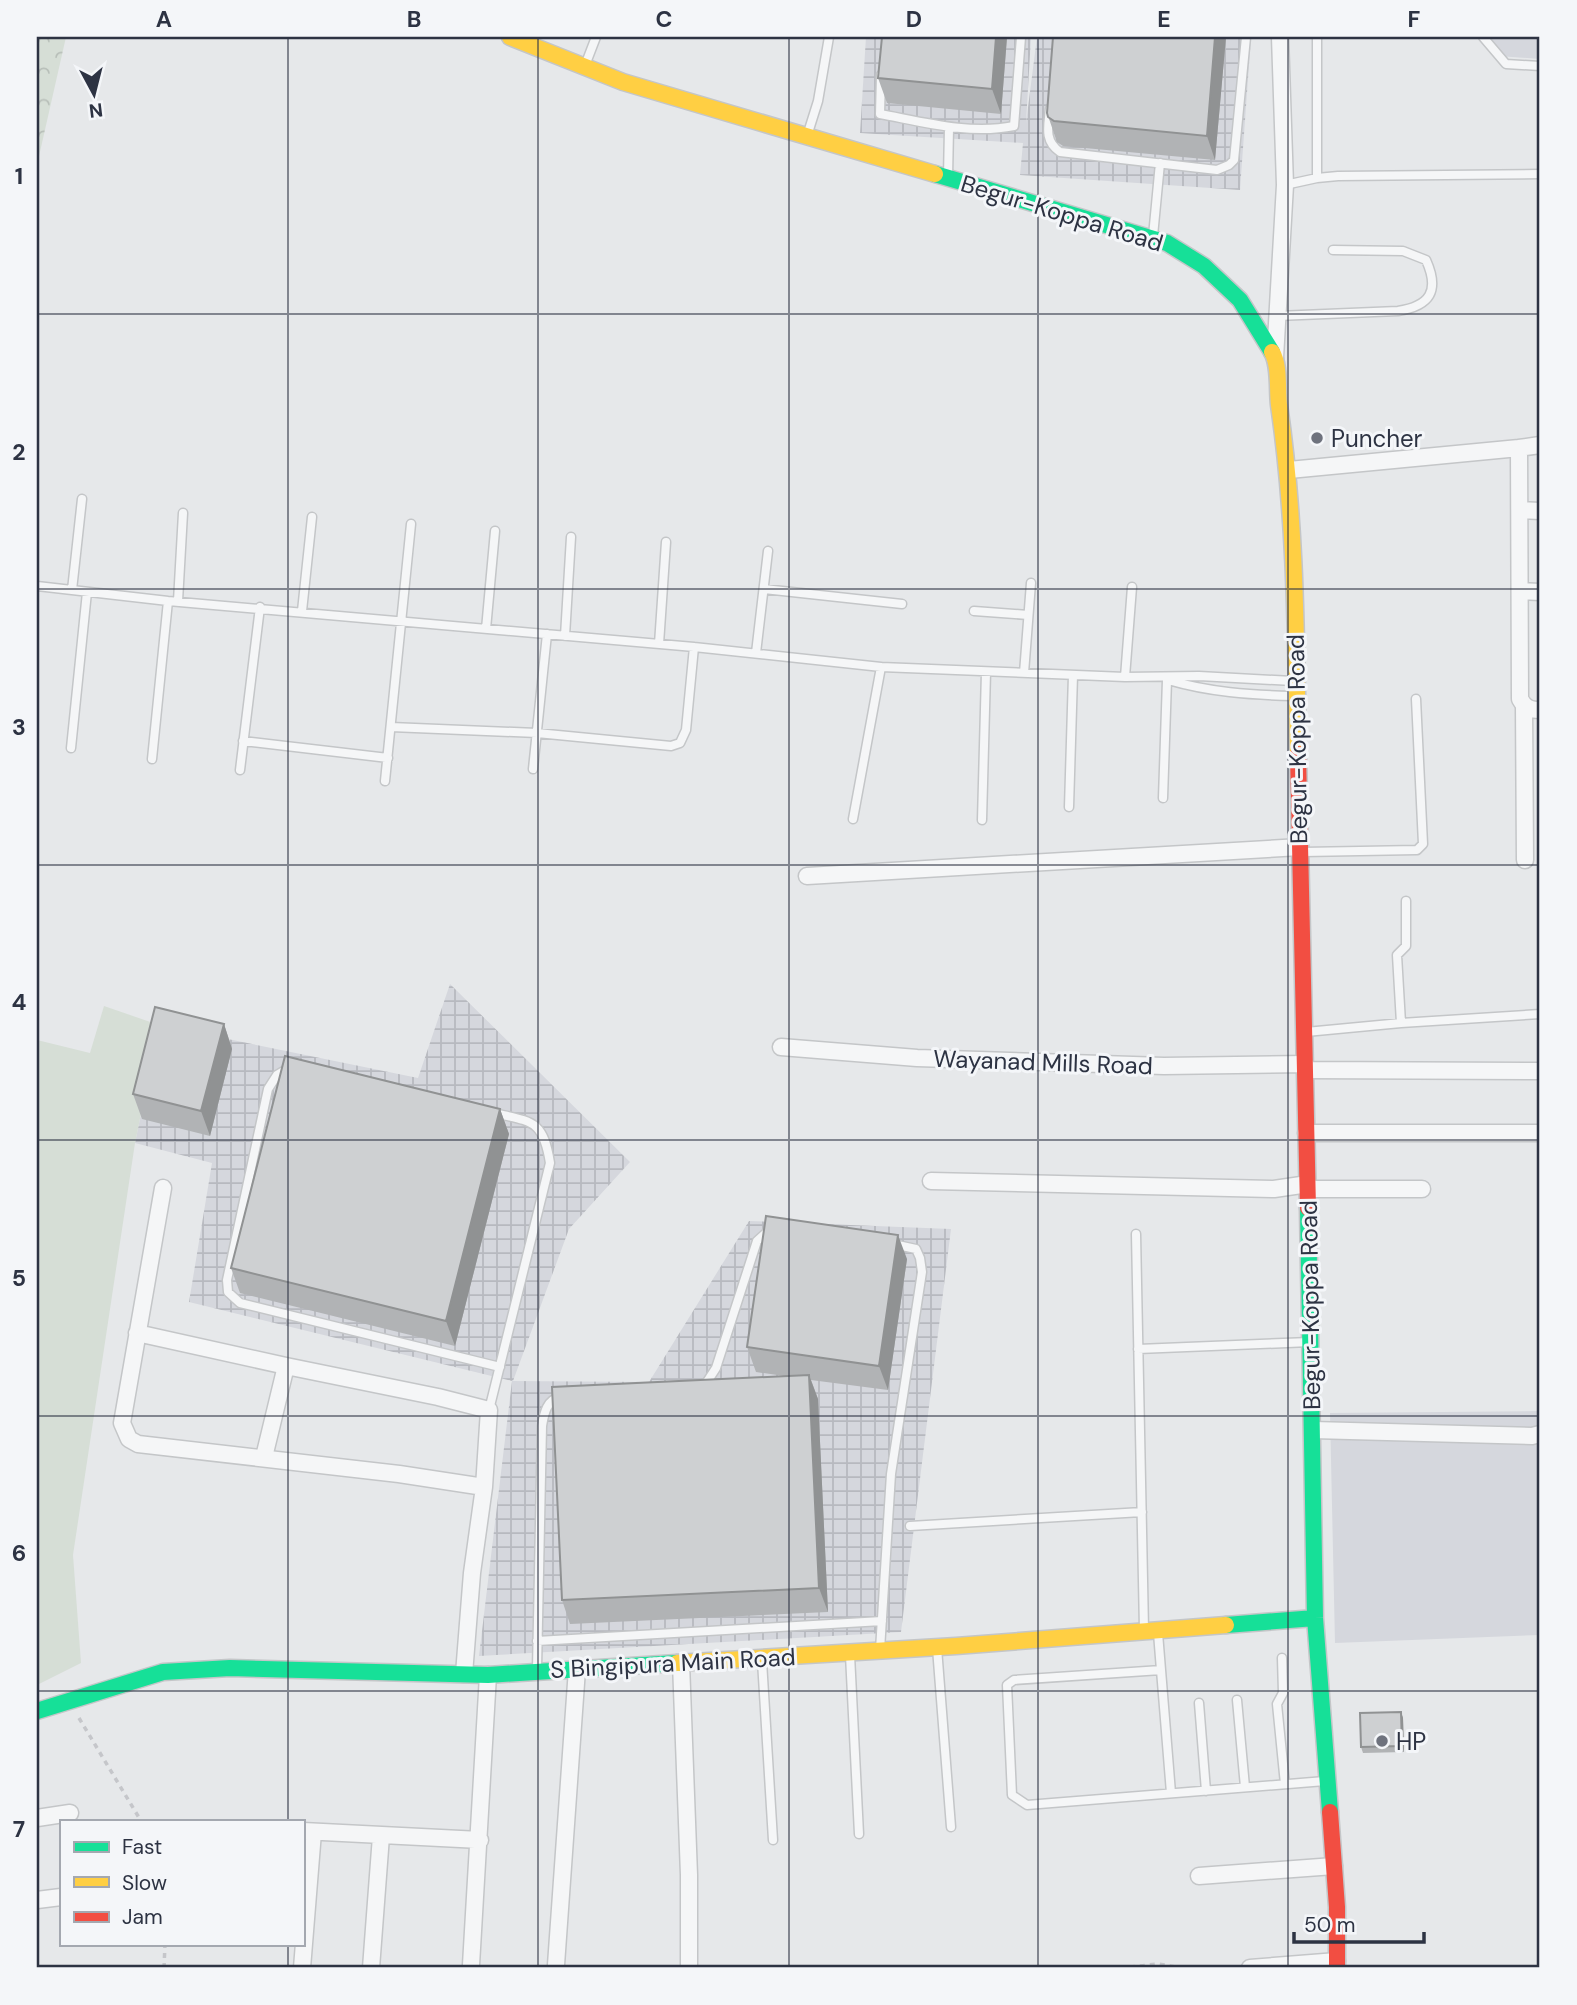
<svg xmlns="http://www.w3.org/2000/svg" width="1577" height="2005" font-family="'DM Sans',sans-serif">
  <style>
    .built { fill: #d5d7dd }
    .industrial { fill: url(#industrial-grid) }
    .green { fill: #d6ded6 }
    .forest { fill: url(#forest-crowns) }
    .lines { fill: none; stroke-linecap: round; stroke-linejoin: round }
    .lane-casing { stroke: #c4c6c8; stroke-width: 11 }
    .street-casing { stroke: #c4c6c8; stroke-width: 19 }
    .fast-casing { stroke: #c4c6c8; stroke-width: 19 }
    .slow-casing { stroke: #c4c6c8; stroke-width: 19 }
    .jam-casing { stroke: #c4c6c8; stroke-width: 19 }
    .path { stroke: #c5c6ca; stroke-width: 3.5; stroke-dasharray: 5 5; stroke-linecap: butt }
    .lane { stroke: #f5f6f7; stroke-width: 8 }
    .street { stroke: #f5f6f7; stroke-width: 16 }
    .fast { stroke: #16e098; stroke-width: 16 }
    .slow { stroke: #ffcf43; stroke-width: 16 }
    .jam { stroke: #f24e42; stroke-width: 16 }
    .wall { fill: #b1b3b5 }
    .shaded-wall { fill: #909293 }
    .building { fill: #ced0d2; stroke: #909293; stroke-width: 2 }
    .grid { fill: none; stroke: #2d3343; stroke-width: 2; stroke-opacity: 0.55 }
    .poi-dot { fill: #6e727d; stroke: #f4f6f9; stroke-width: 2.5 }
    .labels { text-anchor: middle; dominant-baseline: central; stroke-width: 6; stroke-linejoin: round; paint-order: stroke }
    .street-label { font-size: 24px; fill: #2d3343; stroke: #f4f6f9 }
    .poi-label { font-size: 24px; fill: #2d3343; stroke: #f4f6f9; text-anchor: start }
    .neatline { fill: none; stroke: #2d3343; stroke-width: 2.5 }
    .grid-label { font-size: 23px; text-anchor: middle; font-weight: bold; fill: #2d3343 }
  </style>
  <defs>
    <pattern id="industrial-grid" width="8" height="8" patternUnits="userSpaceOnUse" patternTransform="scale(1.75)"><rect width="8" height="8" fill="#d5d7dd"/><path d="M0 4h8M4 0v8" fill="none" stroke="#b7b9bf"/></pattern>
    <pattern id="forest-crowns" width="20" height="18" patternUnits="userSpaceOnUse" patternTransform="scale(1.75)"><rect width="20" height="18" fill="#d6ded6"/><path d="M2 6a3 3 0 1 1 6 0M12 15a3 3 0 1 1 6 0" fill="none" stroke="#b8bfb9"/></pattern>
  </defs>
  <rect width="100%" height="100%" fill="#e6e8ea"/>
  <!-- built -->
  <path class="built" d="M1478,37H1540V59L1498,56Z
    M1540,1411V1635L1335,1643L1330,1413Z"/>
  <!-- industrial -->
  <path class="industrial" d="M866,37H1031L1026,123L1037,37H1251L1240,190L1020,175L1023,143L860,133Z
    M450,984L630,1162L569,1229L513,1381L649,1382L749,1221L951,1229L901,1632L479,1656L512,1381L189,1302L212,1163L135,1143L159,1025L418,1078Z"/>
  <!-- green -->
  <path class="green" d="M104,1006L159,1025L135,1143L73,1555L81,1663L37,1685V1040L90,1053Z"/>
  <!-- forest -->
  <path class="forest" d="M37,37H66L37,165Z"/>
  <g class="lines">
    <!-- lane casing -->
    <g class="lane-casing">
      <path id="lane" d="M1483,37L1506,64L1540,66
        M586,63L596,37
        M881,75L880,114C923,122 970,135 1014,126L1021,37
        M1050,109C1048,127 1044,141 1060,152L1217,170L1229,165L1234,160L1246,37
        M807,136L818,101L829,37
        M948,177L949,128
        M1317,178V37
        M1285,185L1317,178L1338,176L1540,174
        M1153,236L1160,163
        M1277,316L1398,311C1430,306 1440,291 1426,260L1403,251L1333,250
        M37,586L168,601L694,647L881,667L1125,677L1199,676L1293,681
        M764,589L902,604
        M72,590L82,499
        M178,601L183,513
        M302,611L312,517
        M974,611L1028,615
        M486,629L495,531
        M565,636L571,537
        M659,644L666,542
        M756,653L768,551
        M1024,673L1031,583
        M1125,677L1132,587
        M1168,680C1209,692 1250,695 1293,696
        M391,727L537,733L671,746L680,743L686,730L694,647
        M243,741L388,758
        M71,748L87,592
        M152,759L168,601
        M533,769L547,634
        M240,770L260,607
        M385,781L411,524
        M1163,798L1167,680
        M1069,807L1073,675
        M853,819L881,667
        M982,820L986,672
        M1303,852L1417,850L1423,844L1416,699
        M1401,1023L1397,955L1406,946V901
        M1306,1032L1401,1023L1540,1014
        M287,1069L277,1075L268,1089L227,1280L228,1292L240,1303L500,1367
        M1136,1234L1144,1630
        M1138,1349L1310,1342
        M705,1385L716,1368L757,1241L767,1232L772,1231
        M489,1410L550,1163C543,1120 533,1122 494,1113
        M910,1526L1142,1512
        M1158,1633L1161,1670L1014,1680L1007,1685L1012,1795L1027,1805L1325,1781
        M537,1641L882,1621
        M937,1648L951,1827
        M880,1650L891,1474L922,1272L920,1258L916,1249L893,1244
        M850,1655L859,1834
        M1282,1658L1283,1693L1277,1704L1285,1784
        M762,1661L773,1840
        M537,1669L542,1426C544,1413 547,1399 561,1397
        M1161,1670L1171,1793
        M1237,1700L1245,1787
        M1199,1703L1206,1791"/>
    </g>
    <!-- street casing -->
    <g class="street-casing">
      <path id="street" d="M1275,358L1285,185L1280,37
        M1519,448L1540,445
        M1289,470L1519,448L1520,699C1525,708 1530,710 1540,710
        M1521,510L1540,511
        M1521,591L1540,592
        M1524,706L1525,860
        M807,876L1300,847
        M781,1047L917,1058L1164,1066L1305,1064
        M1305,1070L1540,1071
        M1306,1133H1540
        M931,1181L1274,1189L1308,1184
        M163,1188L122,1423L129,1439L138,1444L399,1474L484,1487L472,1573L464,1674
        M1308,1189H1422
        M137,1333L286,1366
        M1313,1430L1532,1436L1540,1434
        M264,1457L286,1366L438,1397L489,1410L484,1487
        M681,1663L689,1875V1968
        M37,1818L70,1813
        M303,1831L480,1840
        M1199,1876L1334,1866
        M37,1900L61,1897
        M471,1965L488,1675
        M556,1965L577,1669
        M302,1968L313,1832
        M371,1968L381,1836
        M1250,1968L1337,1961"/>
    </g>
    <!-- fast casing -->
    <g class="fast-casing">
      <path id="fast" d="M935,174L1167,243L1204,266L1240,300L1272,352
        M1308,1208L1315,1618L1330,1812
        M1226,1625L1315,1618
        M37,1711L163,1672L230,1668L488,1675L677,1663"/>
    </g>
    <!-- slow casing -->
    <g class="slow-casing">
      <path id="slow" d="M510,37L623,82L935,174
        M1272,352C1280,366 1277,389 1279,405C1296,521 1296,638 1298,754
        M677,1663L956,1646L1226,1625"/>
    </g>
    <!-- jam casing -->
    <g class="jam-casing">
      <path id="jam" d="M1298,754L1308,1208
        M1330,1812L1337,1907V1968"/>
    </g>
    <!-- path -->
    <path class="path" d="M79,1718L141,1821
      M164,1968L165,1944
      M1120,1968L1158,1964L1183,1968"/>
    <!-- lane -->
    <use href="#lane" class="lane"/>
    <!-- street -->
    <use href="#street" class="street"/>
    <!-- fast -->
    <use href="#fast" class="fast"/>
    <!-- slow -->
    <use href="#slow" class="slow"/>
    <!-- jam -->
    <use href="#jam" class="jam"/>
  </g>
  <!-- wall -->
  <path class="wall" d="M1007,37L1001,114L887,103L878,78Z
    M1226,37L1215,160L1063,146L1057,142L1047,113Z
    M224,1024L232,1049L210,1136L142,1119L133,1094Z
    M500,1109L509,1134L455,1346L240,1293L231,1268Z
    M907,1259L888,1390L811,1380L818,1399L828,1612L570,1624L562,1600L784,1376L756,1372L747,1347Z
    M1401,1712L1403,1718L1404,1752L1363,1753L1361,1747Z"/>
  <!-- shaded-wall -->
  <path class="shaded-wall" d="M996,37H1007L1001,114L992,89Z
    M1215,37H1226L1215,160L1207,136Z
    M224,1024L232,1049L210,1136L201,1111Z
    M500,1109L509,1134L455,1346L446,1321Z
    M898,1235L907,1259L888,1390L879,1366Z
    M809,1375L818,1399L828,1612L819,1588Z
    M1401,1712L1403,1718L1404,1752L1402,1746Z"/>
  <!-- building -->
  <path class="building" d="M882,37H996L992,89L878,78Z
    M1053,37H1215L1207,136L1054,121L1048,117L1047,113Z
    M155,1007L224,1024L201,1111L133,1094Z
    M285,1056L500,1109L446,1321L231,1268Z
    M766,1216L898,1235L879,1366L747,1347Z
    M809,1375L819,1588L562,1600L552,1387Z
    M1401,1712L1402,1746L1361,1747L1360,1713Z"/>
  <!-- grid -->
  <path class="grid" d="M288,37V1821M538,37V1968M789,37V1968M1038,37V1968M1288,37V1968M37,314H1540M37,589H1540M37,865H1540M37,1140H1540M37,1416H1540M37,1691H1540M288,1944V1968"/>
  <!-- markers -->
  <g class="poi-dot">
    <circle cx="1317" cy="438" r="7"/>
    <circle cx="1382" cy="1741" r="7"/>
  </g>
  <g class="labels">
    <!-- street labels -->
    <g class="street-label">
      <text transform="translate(1062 213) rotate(17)">Begur-Koppa Road</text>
      <text transform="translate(1297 739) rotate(-91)">Begur-Koppa Road</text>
      <text transform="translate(1043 1062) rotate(2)">Wayanad Mills Road</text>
      <text transform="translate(1310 1305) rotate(-91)">Begur-Koppa Road</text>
      <text transform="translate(673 1663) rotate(-3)">S Bingipura Main Road</text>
    </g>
    <!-- poi labels -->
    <g class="poi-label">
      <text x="1331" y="438">Puncher</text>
      <text x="1396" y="1741">HP</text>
    </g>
  </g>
  <!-- border -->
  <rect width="1577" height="2005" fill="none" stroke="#f4f6f9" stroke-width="77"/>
  <!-- legend -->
  <rect x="60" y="1820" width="245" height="126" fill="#f4f6f9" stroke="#a4a8b0" stroke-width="2"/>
  <rect x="74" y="1842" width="35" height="10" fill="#16e098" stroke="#a4a8b0" stroke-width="2"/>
  <text x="122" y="1854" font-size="21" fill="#2d3343">Fast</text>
  <rect x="74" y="1877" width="35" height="10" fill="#ffcf43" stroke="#a4a8b0" stroke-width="2"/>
  <text x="122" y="1890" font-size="21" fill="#2d3343">Slow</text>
  <rect x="74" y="1912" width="35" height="10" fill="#f24e42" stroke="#a4a8b0" stroke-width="2"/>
  <text x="122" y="1924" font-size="21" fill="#2d3343">Jam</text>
  <!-- north arrow -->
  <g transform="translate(94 94) rotate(173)" stroke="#f4f6f9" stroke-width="5" paint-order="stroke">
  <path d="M0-5L12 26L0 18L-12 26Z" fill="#2d3343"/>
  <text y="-10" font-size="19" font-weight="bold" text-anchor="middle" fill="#2d3343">N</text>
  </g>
  <!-- scale -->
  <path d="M1294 1932v10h130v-10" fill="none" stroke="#2d3343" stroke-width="3.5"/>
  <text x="1304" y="1932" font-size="21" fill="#2d3343" stroke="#f4f6f9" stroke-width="5" paint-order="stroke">50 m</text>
  <rect x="38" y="38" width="1500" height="1928" class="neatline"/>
  <g class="grid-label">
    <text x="164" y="27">A</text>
    <text x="414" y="27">B</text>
    <text x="664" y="27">C</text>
    <text x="914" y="27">D</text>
    <text x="1164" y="27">E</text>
    <text x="1414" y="27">F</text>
    <text x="19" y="184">1</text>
    <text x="19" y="460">2</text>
    <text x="19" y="735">3</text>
    <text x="19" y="1010">4</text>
    <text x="19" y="1286">5</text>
    <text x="19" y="1561">6</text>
    <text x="19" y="1837">7</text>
  </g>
</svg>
